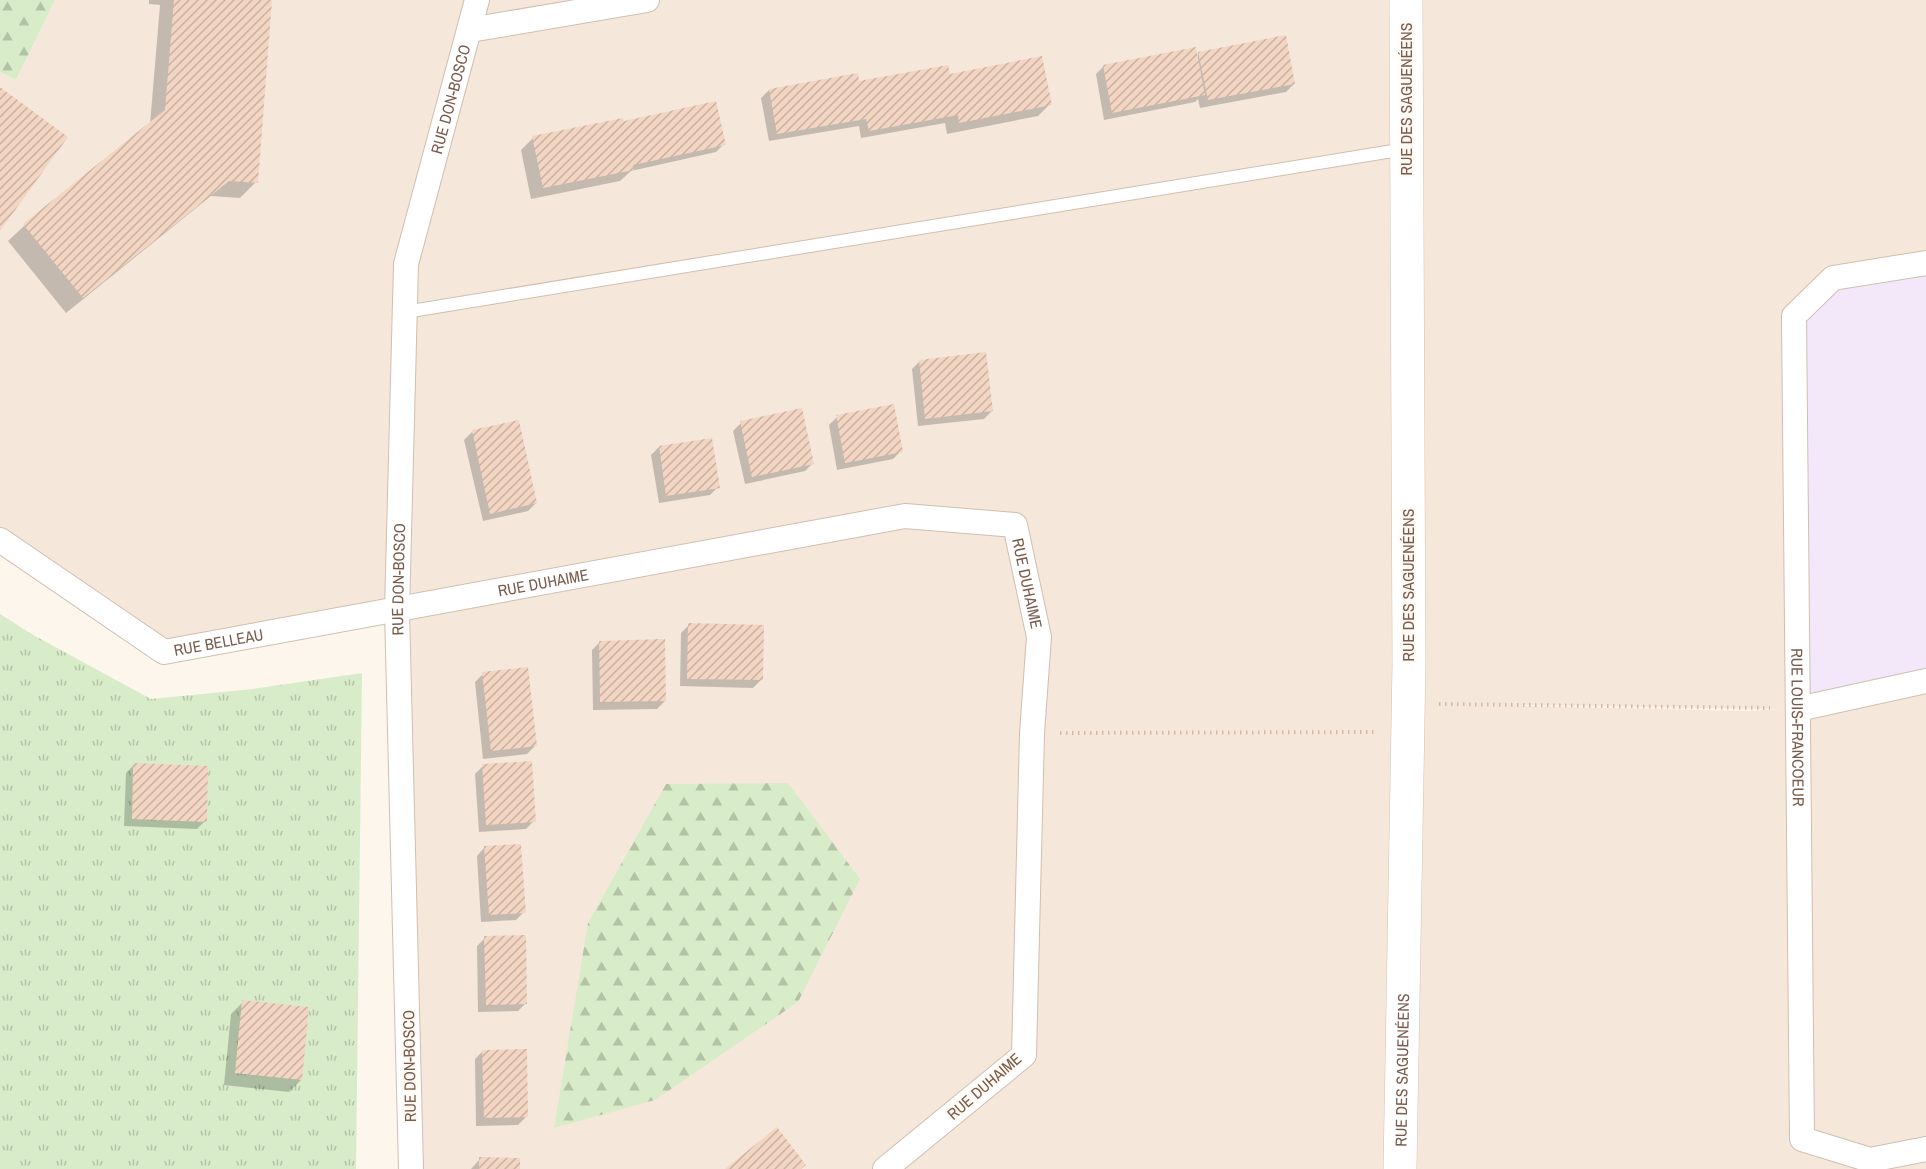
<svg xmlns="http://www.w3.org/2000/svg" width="1926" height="1169" font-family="'Archivo Narrow',sans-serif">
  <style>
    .residential { fill: #f5e8da; fill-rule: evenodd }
    .education { fill: #f3e8fa }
    .forest { fill: url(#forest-firs) }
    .park { fill: url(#park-tufts) }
    .shadow { fill: #0003 }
    .building { fill: url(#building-hatch) }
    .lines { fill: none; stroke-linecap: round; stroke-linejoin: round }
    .lane-casing { stroke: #d1beb0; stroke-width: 14 }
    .street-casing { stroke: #d1beb0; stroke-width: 26 }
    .secondary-casing { stroke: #d6c0b0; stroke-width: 34 }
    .path { stroke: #d9b8a5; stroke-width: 4; stroke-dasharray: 1.5 4.5; stroke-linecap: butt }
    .lane { stroke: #fff; stroke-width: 12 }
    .street { stroke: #fff; stroke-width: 24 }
    .secondary { stroke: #fff; stroke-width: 33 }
    .labels { text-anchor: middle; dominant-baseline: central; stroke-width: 4.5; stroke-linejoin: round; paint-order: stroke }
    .street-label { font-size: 16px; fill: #7a5c4d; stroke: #fffaf3 }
  </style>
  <defs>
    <pattern id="forest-firs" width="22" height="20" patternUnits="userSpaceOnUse" patternTransform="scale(1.5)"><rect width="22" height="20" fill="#d8ecc9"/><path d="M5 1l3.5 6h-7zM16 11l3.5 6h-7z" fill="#b4c2a5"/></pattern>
    <pattern id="park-tufts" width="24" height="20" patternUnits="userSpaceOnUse" patternTransform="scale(1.5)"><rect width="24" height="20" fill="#d8ecc9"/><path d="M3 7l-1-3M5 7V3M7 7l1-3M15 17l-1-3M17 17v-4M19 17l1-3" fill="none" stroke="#b4c2a5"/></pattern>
    <pattern id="building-hatch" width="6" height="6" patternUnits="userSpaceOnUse" patternTransform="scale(1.5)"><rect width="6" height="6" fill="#f3d5c3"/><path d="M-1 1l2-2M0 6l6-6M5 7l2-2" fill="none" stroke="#cab0a1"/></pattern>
  </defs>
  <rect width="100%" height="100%" fill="#fdf6ec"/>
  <!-- residential -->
  <path class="residential" d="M55,0H1926V263L1833,278L1794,316L1926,681V1169H411L397,611L164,652L0,537V72L16,80ZM1522,706V705L1782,709L1748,711Z"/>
  <!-- education -->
  <path class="education" d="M1926,275V685L1794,714L1802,305L1843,289Z"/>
  <!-- forest -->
  <path class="forest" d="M0,0H55L16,80L0,72Z
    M788,783L860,879L798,1002L655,1100L554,1128L588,923L666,784Z"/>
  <!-- park -->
  <path class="park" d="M0,614L35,636L151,699L253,689L362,673L356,1169H0Z"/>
  <!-- shadow -->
  <path class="shadow" d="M149,0H271L256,182L240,198L211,196L66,313L8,241L24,226L150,124L160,5L149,4Z
    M1199,53L1294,84L1286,92L1200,108L1198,99L1195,102L1104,120L1096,74L1104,66L1196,57Z
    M858,83L1050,104L1038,116L947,134L945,123L861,138L859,126L769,141L761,98L769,90Z
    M533,138L724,144L716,152L631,171L620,181L531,199L521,150Z
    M920,361L992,411L984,419L918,426L912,369Z
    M837,417L901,451L893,459L837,470L829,425Z
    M741,423L813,463L805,471L745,484L733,431Z
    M472,432L536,503L528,511L483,521L464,440Z
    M659,447L718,487L710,495L659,503L651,455Z
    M689,625L761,680L753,688L680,686L681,633Z
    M600,642L665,701L657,709L593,710L592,650Z
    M483,674L535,746L527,754L483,759L475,682Z
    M134,765L205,821L197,829L124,826L126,773Z
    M483,766L534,821L526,829L479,832L475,774Z
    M485,847L524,912L516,920L481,922L477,856Z
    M485,938L526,1003L518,1011L478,1012L477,946Z
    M243,1002L301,1080L289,1092L224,1085L231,1014Z
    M483,1051L526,1117L518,1125L476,1126L475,1059Z
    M480,1159L518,1169H471Z"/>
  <!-- building -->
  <path class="building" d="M174,0H272L258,183L229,181L83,298L23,224L165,110Z
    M1286,35L1295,84L1208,100L1198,52Z
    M1196,47L1205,95L1112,113L1103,65Z
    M1042,56L1052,105L959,123L958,115L869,131L866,119L777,134L769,89L858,73L859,81L948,65L950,74Z
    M0,87L68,137L0,231Z
    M716,101L726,145L633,165L634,170L543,188L532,136L623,118L624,121Z
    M986,352L993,411L925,419L919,360Z
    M894,404L903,452L845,463L836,415Z
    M802,408L814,464L752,477L740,421Z
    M519,420L537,503L490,514L472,430Z
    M712,438L720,488L666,496L659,446Z
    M688,623L764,625L763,680L687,679Z
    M665,639L666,701L600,702L599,641Z
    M528,667L537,746L491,751L482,672Z
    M532,761L536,822L486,825L482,764Z
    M133,763L208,766L207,822L132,819Z
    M521,844L526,913L489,915L484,846Z
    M526,935L527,1004L486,1005L484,936Z
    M242,1000L309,1007L302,1080L235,1073Z
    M527,1049L528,1117L484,1118L482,1050Z
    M777,1127L806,1165L801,1169H725Z
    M479,1157L520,1158V1169H479Z"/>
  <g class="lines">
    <!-- lane casing -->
    <g class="lane-casing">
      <path id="lane" d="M405,312L1405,149"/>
    </g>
    <!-- street casing -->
    <g class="street-casing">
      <g id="street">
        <path d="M470,30L647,0"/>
        <path id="s1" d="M1926,263L1833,278L1794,316L1802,1139L1870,1160L1926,1149"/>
        <path id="s2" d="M0,540L164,652L905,516L1015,525L1039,637L1032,733L1024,1055L885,1169"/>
        <path d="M1798,709L1926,681"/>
        <path id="s3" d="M411,1169L397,611L406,264L477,0"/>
      </g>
    </g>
    <!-- secondary casing -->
    <g class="secondary-casing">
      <g id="secondary">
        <path id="s4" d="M1400,1169L1409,664L1406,0"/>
      </g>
    </g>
    <!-- path -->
    <path class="path" d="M1439,704L1770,708
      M1060,733L1377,732"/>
    <!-- lane -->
    <use href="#lane" class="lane"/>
    <!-- street -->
    <use href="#street" class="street"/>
    <!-- secondary -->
    <use href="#secondary" class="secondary"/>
  </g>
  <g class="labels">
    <!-- street labels -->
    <g class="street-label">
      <text transform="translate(1406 99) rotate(-90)">RUE DES SAGUENÉENS</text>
      <text stroke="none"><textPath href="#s3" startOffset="1076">RUE DON-BOSCO</textPath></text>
      <text stroke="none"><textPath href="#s3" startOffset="590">RUE DON-BOSCO</textPath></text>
      <text stroke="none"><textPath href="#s2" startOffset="584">RUE DUHAIME</textPath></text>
      <text stroke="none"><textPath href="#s2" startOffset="1122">RUE DUHAIME</textPath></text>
      <text transform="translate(1408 585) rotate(-90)">RUE DES SAGUENÉENS</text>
      <text stroke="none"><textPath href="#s2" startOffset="254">RUE BELLEAU</textPath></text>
      <text stroke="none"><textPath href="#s1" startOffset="560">RUE LOUIS-FRANCOEUR</textPath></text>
      <text transform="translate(409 1066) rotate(-91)">RUE DON-BOSCO</text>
      <text stroke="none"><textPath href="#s4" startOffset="99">RUE DES SAGUENÉENS</textPath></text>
      <text transform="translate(984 1086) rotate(-41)">RUE DUHAIME</text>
    </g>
  </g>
</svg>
